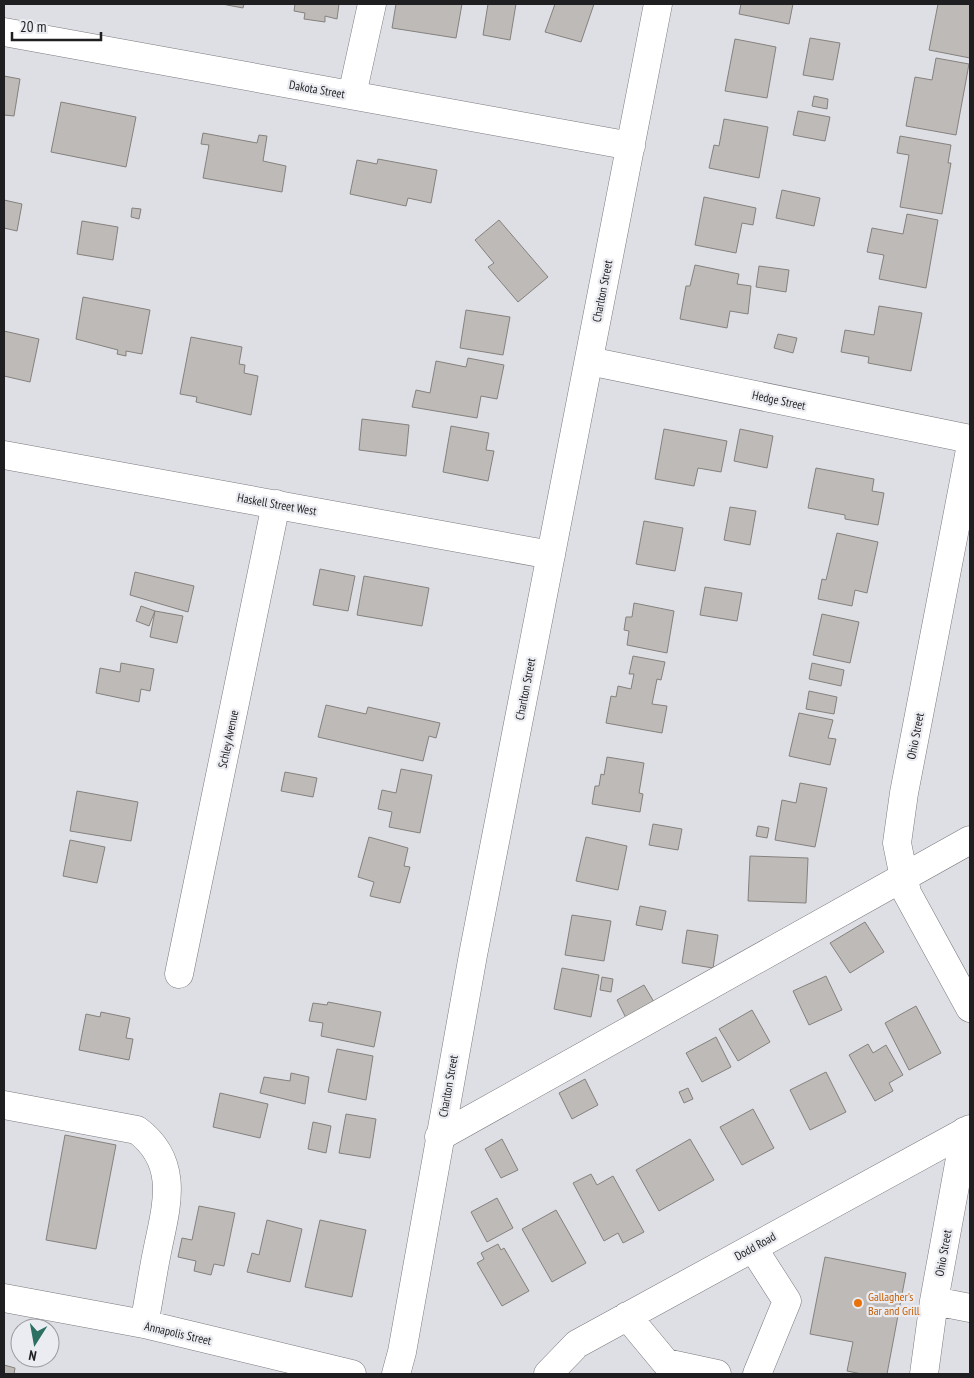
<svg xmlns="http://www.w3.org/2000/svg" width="974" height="1378" font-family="'PT Sans Narrow',sans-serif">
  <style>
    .building { fill: #bebab7; stroke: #85817e }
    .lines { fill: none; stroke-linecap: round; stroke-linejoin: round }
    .minor-casing { stroke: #7a7a7f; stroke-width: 29 }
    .minor { stroke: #fff; stroke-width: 28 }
    .food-dot { fill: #e8710a; stroke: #ebecf1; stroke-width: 2 }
    .labels { text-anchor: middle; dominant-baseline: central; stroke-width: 4.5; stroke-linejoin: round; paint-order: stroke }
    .street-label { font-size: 12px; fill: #1f1f21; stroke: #ebecf1 }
    .food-label { font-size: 12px; fill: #c56008; stroke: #ebecf1; text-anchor: start }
  </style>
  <rect width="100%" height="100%" fill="#dedfe4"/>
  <!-- building -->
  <path class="building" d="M222,4H244L243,8Z
    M295,4H339L337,19L325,16V22L304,19L305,13L294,11Z
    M396,4H462L456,38L392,28Z
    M488,4H516L510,40L483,35Z
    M555,4H594L581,42L545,32Z
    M741,4H793L789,24L739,14Z
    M938,4H970V58L929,50Z
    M810,38L840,43L833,80L803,75Z
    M735,39L776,47L767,98L725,91Z
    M936,58L969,64L956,135L906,126L915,77L932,80Z
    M4,76L20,79L14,116L4,115Z
    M814,96L828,99L827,109L812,106Z
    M61,102L136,117L126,167L51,152Z
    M798,111L830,117L825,141L793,135Z
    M724,119L768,127L759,178L709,168L714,145L719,146Z
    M203,133L257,143L259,135L267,136L263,161L286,166L282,192L203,178L209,145L201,144Z
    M900,136L951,145L948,163H951L942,214L900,207L909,155L897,153Z
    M378,159L437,170L431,203L408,198L406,206L350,194L357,160L377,164Z
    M782,190L820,198L814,226L776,218Z
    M704,197L756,208L753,225L742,223L736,253L695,245Z
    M4,200L22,204L17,231L4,228Z
    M132,208L141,209L139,219L131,217Z
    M907,214L938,220L926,288L879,279L884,255L867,252L872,228L903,234Z
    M499,220L548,277L518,302L488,267L494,263L475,240Z
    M82,221L118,227L113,260L77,254Z
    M695,265L739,274L737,284L751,286L748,314L730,311L727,328L680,319L686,286H690Z
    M759,266L789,270L786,292L756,287Z
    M83,297L150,310L142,354L126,351V356L117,354L118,350L76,339Z
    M879,306L922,313L911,371L868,363L869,357L841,352L845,330L874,335Z
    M466,310L510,317L503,355L460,348Z
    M4,331L39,339L30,382L4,376Z
    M778,334L797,338L793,353L774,348Z
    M191,337L242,347L239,364L245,365L244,373L258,376L251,415L196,402L197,397L180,394Z
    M468,358L504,365L497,399L481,396L477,418L412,407L416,390L430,393L436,361L466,367Z
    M362,419L409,425L406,456L359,450Z
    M451,426L489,433L486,450L494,451L488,481L443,472Z
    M664,429L727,441L721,472L698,468L694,486L655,479Z
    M740,429L773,436L767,468L734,461Z
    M816,468L874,479L872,491L884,493L878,525L845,519V515L808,508Z
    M730,507L756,511L750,545L724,540Z
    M644,521L683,528L675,571L636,564Z
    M837,533L878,542L867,593L855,590L852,606L818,599L822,579L826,580Z
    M320,569L355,576L348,611L313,605Z
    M135,572L194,586L188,612L130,595Z
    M364,576L429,588L422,626L357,615Z
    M705,587L742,593L737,621L700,615Z
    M634,603L674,611L667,653L627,645L629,631L624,630L626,617H632Z
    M141,606L155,611L149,626L136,621Z
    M155,611L183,616L177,643L150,637Z
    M822,614L859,622L850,663L813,655Z
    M633,656L665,662L661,680L657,679L652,704L667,706L662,733L606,723L611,696L616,697L618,686L631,689L634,674H629Z
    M121,663L154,669L150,691L141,689L139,702L96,693L100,668L120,672Z
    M812,663L844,670L841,686L809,679Z
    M809,691L837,697L834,714L806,709Z
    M326,705L366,714L368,707L440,723L436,738L429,736L423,761L318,737Z
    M799,713L833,720L828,738L836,739L830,765L789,756Z
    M607,757L644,763L639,793L643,794L640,812L592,804L595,786H599L601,774L604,775Z
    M401,769L432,775L420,833L389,827L392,812L378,809L382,790L396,793Z
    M285,772L317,778L313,797L281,791Z
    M800,783L827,788L815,847L775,840L782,800L796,803Z
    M77,791L138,802L131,841L70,831Z
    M653,824L682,829L678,850L649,845Z
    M758,826L769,828L767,838L756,836Z
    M369,837L408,848L404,866L410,867L400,903L370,896L374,882L358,877Z
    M586,837L627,846L618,890L576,881Z
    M70,840L105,847L97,883L63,876Z
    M750,856L808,858L806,903L748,901Z
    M640,906L666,911L662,930L636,925Z
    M572,915L611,921L604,961L565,955Z
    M865,922L884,952L850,973L830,943Z
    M687,930L718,935L713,968L682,963Z
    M562,968L599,975L591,1017L554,1009Z
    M826,976L842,1010L809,1025L793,991Z
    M602,977L613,979L611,992L600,990Z
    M644,985L654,1002L626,1018L617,1000Z
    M328,1002L381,1012L374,1047L321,1036L323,1023L309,1021L313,1003L327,1005Z
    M916,1006L941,1053L909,1070L885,1023Z
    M752,1010L770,1042L738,1061L719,1029Z
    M101,1012L130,1018L126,1038L133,1039L129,1060L79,1050L86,1014L100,1017Z
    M716,1037L731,1067L702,1082L686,1053Z
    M868,1044L873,1053L886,1045L903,1075L889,1083L893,1091L875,1101L849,1055Z
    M337,1049L373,1056L366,1100L328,1092Z
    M826,1072L846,1112L810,1130L790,1090Z
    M291,1073L309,1077L305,1104L260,1093L264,1077L290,1081Z
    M585,1079L598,1105L572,1119L559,1093Z
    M688,1088L693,1099L684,1103L679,1092Z
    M220,1093L268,1104L260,1138L213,1127Z
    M753,1109L774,1148L742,1165L720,1127Z
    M346,1114L376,1119L370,1158L339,1153Z
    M313,1122L331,1126L326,1153L308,1149Z
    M65,1135L116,1145L96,1249L46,1240Z
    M502,1139L518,1170L501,1178L485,1149Z
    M690,1139L714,1180L659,1211L636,1170Z
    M591,1174L597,1185L613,1176L644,1232L623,1243L618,1233L604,1241L573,1183Z
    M497,1198L513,1228L487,1242L471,1212Z
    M199,1206L235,1213L224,1266L214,1264L211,1275L194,1271L196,1261L178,1257L182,1238L192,1240Z
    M556,1210L586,1263L552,1282L522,1229Z
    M267,1220L302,1229L290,1282L247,1272L252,1253L259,1255Z
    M320,1220L366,1230L352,1297L305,1287Z
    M498,1244L501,1250L504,1248L529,1291L502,1306L477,1263L484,1259L481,1253Z
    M825,1257L906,1273L887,1374H862L847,1371L853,1342L810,1334Z
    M4,1365L15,1368L14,1374H4Z"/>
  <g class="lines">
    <!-- minor casing -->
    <g class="minor-casing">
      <path id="minor" d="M4,32L631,146
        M352,95L372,4
        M589,361L970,439
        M970,450L904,793L897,843L907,893L970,1008
        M4,455L551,555
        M179,974L276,504
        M4,1105L137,1130C181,1163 166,1207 157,1252C152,1276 149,1300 144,1324
        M439,1137L970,840
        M753,1248L787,1301L757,1374
        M4,1298L144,1324L352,1374
        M934,1301L970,1308
        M627,1316L666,1363L717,1374
        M396,1374L402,1352L473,955L658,4
        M548,1374L577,1344L970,1129
        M924,1374L934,1301L965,1131"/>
    </g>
    <!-- minor -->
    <use href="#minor" class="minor"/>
  </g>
  <!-- markers -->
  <circle class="food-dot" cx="858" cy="1303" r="5"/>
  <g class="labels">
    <!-- street labels -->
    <g class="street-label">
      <text transform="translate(317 89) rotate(10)">Dakota Street</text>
      <text transform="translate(602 291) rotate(-79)">Charlton Street</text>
      <text transform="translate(779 400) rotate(12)">Hedge Street</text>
      <text transform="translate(277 504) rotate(10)">Haskell Street West</text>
      <text transform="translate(525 689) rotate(-79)">Charlton Street</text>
      <text transform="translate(915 736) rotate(-79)">Ohio Street</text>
      <text transform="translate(228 739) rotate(-78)">Schley Avenue</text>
      <text transform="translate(448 1086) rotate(-80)">Charlton Street</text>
      <text transform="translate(755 1246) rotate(-29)">Dodd Road</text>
      <text transform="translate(943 1253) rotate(-80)">Ohio Street</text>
      <text transform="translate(178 1333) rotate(13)">Annapolis Street</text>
    </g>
    <!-- food labels -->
    <g class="food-label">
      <text x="868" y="1296">Gallagher's<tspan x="868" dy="14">Bar and Grill</tspan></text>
    </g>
  </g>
  <!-- border -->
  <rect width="974" height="1378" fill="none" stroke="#1f1f21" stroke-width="10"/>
  <!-- north arrow -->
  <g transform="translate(35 1343) rotate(191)"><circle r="24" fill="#ebecf1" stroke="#999a9e"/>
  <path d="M0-4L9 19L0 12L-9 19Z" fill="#2c7063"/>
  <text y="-8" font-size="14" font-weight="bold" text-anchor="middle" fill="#1f1f21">N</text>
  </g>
  <!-- scale -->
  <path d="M12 32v8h89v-8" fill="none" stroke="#1f1f21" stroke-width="2.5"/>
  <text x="20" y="32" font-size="15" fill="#1f1f21" stroke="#ebecf1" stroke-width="4" paint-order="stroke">20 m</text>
</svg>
